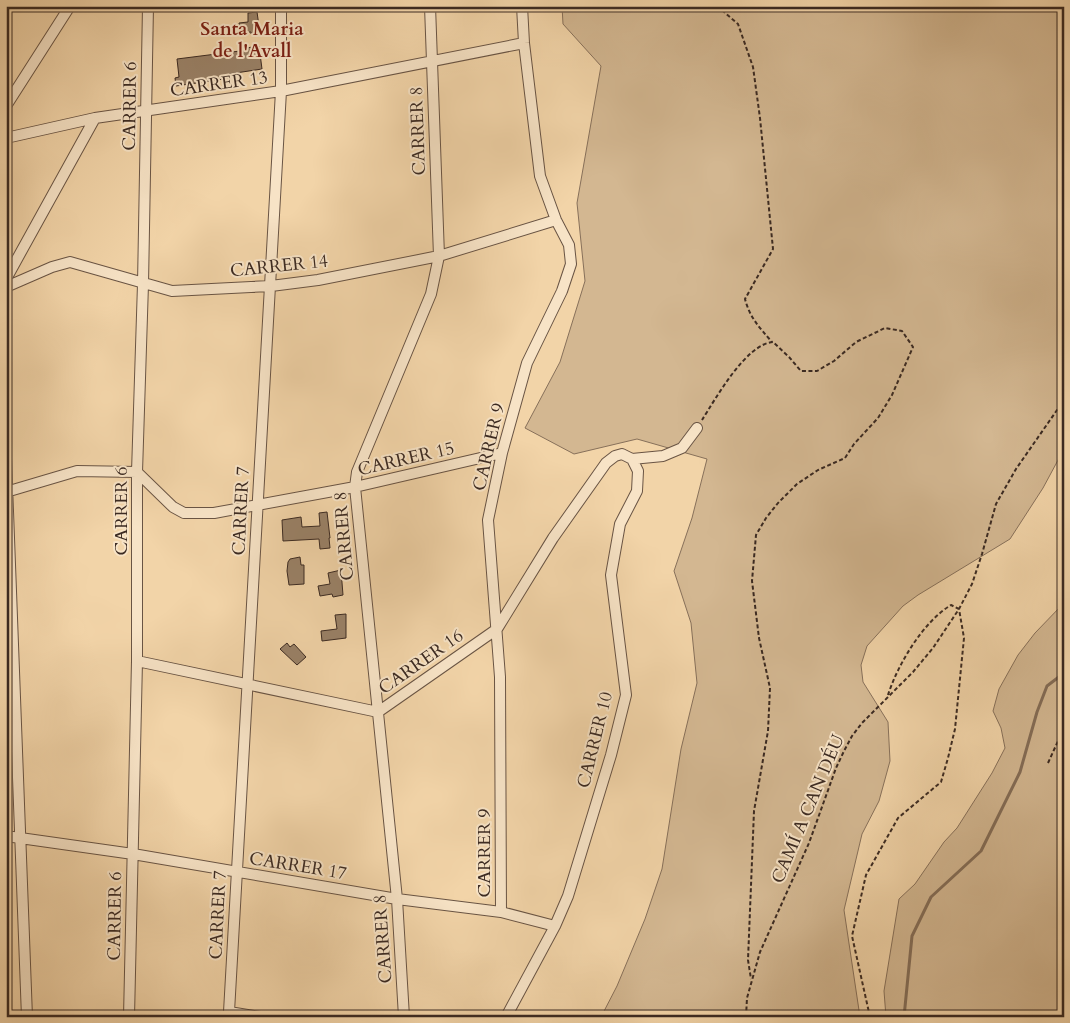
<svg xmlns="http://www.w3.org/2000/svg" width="1070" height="1023" font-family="Cardo,serif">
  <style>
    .green { fill: #d3b791; stroke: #87705a }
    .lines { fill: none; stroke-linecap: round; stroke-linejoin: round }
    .stream { stroke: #846d57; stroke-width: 3 }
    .building { fill: #9a8268; stroke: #3b2a22 }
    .minor-casing { stroke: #695444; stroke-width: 12 }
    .path { stroke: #3b2a22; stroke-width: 2; stroke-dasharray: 4 2.5; stroke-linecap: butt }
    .minor { stroke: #f7e3c6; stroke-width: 10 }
    .labels { text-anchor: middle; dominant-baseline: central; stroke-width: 4; stroke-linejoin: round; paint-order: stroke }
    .street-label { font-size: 18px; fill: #3b2a22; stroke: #f7e3c6 }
    .neighbourhood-label { font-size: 19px; font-weight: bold; fill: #7a1f14; stroke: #f7e3c6 }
  </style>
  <rect width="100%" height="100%" fill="#f2d4a8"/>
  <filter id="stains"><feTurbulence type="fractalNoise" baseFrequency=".004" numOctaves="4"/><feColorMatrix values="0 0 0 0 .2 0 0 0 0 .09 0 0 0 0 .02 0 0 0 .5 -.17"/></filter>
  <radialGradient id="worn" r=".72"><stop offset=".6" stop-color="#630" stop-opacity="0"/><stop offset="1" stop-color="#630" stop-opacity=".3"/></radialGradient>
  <!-- green -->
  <path class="green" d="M562,6H1064V449L1043,488L1010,539L918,595L903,606L867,646L861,665L863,682L888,722L890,761L879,801L862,834L844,910L860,1017H601L617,986L645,919L662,869L681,749L697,683L691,623L674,571L692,518L707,459L637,439L574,454L525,428L560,362L585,281L577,203L601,66L563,24Z
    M1064,600V1017H886L884,991L899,899L915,884L944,842L957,828L992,773L1005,748L1001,728L993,711L999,689L1018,655L1035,633L1062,605Z"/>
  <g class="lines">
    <!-- stream -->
    <path class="stream" d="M904,1017L912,936L931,897L981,851L1020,772L1037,712L1047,686L1064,673"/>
  </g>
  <!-- building -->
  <path class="building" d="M257,12L260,33L251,34V32L240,33L239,23L248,22V13Z
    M259,46L262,69L229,74L230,78L176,86L175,78L179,77L177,59L240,51V49Z
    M327,512L330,538H329L330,548L320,549L319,539L283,541L282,520L301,517L302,527L320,526L319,513Z
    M300,557L301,565H304V584L289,585L287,571L288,562L290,559Z
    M341,570L343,595L333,597L332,594L320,596L318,586L330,584L328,573Z
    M346,614V638L322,641L321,631L337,629L335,615Z
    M287,643L290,647L294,644L306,657L297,665L280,649Z"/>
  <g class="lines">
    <!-- minor casing -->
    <g class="minor-casing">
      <path id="minor" d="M6,106L70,6
        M6,138L95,118L281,91L524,43
        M6,279L95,118
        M6,287L52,267L70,262L172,291L271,286L318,280L439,256L556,220
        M6,458L27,1017
        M632,459L663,456L682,448L697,428
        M6,492L77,471L137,472L173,507L184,513H214L355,487L502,453
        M137,661L378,712L497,629L553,538L606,463L615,456L622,454L632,459
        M6,836L133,854L397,899L501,912L555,926
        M501,912L500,677L488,520L502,453L527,363L562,291L571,264L569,245L556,220L540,176L524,43L522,6
        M229,1012L260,1017
        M129,1017L137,661V472L143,284L148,6
        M231,1017L229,1012L281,91V6
        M404,1017L397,899L355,487L357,472L431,294L439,256L430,6
        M506,1017L555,926L568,896L611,755L626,695L611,575L620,524L637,491L638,471L632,459"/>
    </g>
    <!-- path -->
    <path class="path" d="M717,6L738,24L753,67L760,118L773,249L745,299C750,318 759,327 772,342
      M702,420C716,398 746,344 773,342L789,357L801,371H817L834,361L856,342L885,328L902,331L913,347L892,395L878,418L854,444L845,458L818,470L797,484L778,503L766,518L756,535L752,581L759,638L770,688L768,731L754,811L748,960L751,979
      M888,695C898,664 923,622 951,605L959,609
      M1048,763L1064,728
      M746,1017L747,998L760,952L809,843L836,768L844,751L852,736L862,723L913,672L933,648L959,609L972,584L982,554L996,504L1016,469L1064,400
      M870,1017L852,936L866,875L898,818L941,782L948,758L955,729L964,638L959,609"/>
    <!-- minor -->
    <use href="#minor" class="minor"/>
  </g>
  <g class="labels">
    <!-- street labels -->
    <g class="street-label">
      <text transform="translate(219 84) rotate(-8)">CARRER 13</text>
      <text transform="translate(130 106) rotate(-89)">CARRER 6</text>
      <text transform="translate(418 131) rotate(-92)">CARRER 8</text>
      <text transform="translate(279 266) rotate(-6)">CARRER 14</text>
      <text transform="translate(489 447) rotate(-77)">CARRER 9</text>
      <text transform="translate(406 459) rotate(-13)">CARRER 15</text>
      <text transform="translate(121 511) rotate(-90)">CARRER 6</text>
      <text transform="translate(241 511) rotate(-87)">CARRER 7</text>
      <text transform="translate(344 536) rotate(-95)">CARRER 8</text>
      <text transform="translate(421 662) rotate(-35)">CARRER 16</text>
      <text transform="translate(595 740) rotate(-76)">CARRER 10</text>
      <text transform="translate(808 809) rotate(-67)">CAMÍ A CAN DÉU</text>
      <text transform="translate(484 853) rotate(-90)">CARRER 9</text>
      <text transform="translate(298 866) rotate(9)">CARRER 17</text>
      <text transform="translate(218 915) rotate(-87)">CARRER 7</text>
      <text transform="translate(115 916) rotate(-89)">CARRER 6</text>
      <text transform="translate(383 939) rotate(-94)">CARRER 8</text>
    </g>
    <!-- neighbourhood labels -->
    <g class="neighbourhood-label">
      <text x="252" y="29">Santa Maria<tspan x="252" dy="22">de l'Avall</tspan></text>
    </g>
  </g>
  <!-- margin -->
  <rect width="1070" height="1023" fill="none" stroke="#f2d4a8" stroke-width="25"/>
  <rect x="8" y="8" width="1055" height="1008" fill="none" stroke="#3b2a22" stroke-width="2.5"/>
  <rect x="12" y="12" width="1045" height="998" fill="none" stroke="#3b2a22"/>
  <rect width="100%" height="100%" filter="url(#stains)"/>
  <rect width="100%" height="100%" fill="url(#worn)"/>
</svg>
